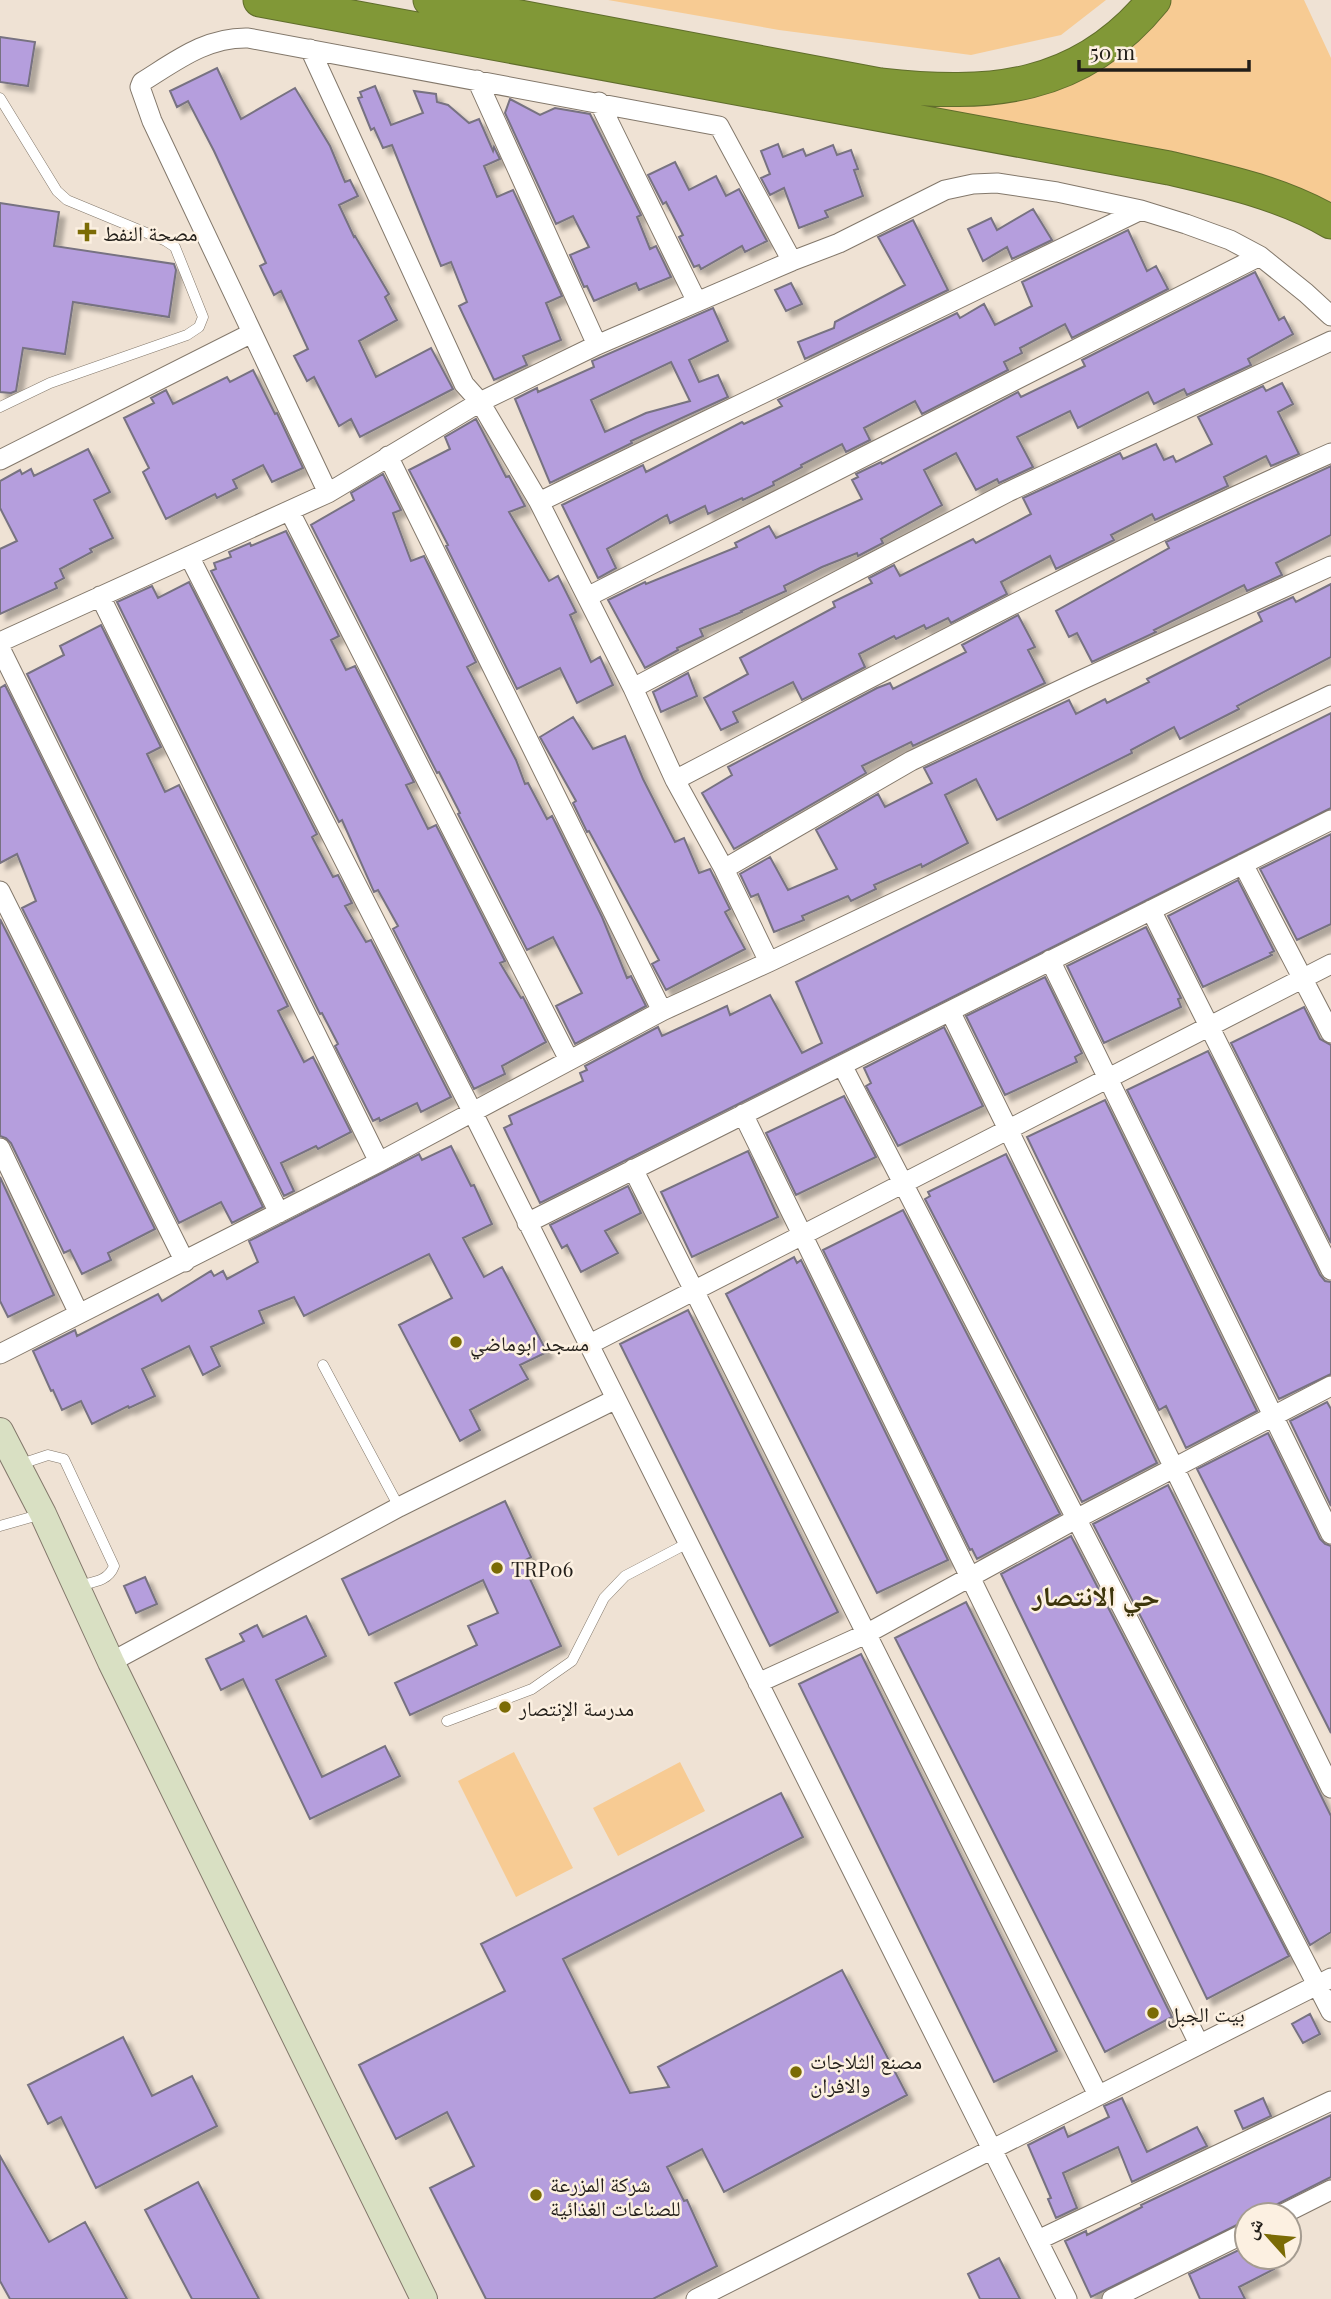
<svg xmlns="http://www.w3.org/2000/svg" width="1331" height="2299" font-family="'Playfair Display','Noto Naskh Arabic',serif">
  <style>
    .grass { fill: #f7cb93 }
    .building { fill: #b59edd; stroke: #777281; stroke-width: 2; fill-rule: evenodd; filter: url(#shadow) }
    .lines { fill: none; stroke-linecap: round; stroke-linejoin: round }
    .lane-casing { stroke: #83786b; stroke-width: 11 }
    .street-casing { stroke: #83786b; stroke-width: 21 }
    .secondary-casing { stroke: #83786b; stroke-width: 28 }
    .highway-casing { stroke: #606d2c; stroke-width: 35 }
    .lane { stroke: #fff; stroke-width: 10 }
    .street { stroke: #fff; stroke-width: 19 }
    .secondary { stroke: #d9e0c3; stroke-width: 26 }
    .highway { stroke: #819837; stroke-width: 33 }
    .poi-dot { fill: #7b6b05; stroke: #fcf0e1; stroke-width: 2.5 }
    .labels { text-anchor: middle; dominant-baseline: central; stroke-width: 5; stroke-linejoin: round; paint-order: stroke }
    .poi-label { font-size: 21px; fill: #221e19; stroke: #fcf0e1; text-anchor: start }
    .district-label { font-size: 28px; font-weight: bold; fill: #3e360c; stroke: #fcf0e1 }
  </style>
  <defs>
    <filter id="shadow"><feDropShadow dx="6" dy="6" stdDeviation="2" flood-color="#0004"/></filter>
  </defs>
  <rect width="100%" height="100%" fill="#efe2d4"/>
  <!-- grass -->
  <path class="grass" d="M608,0H1106L1061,35L971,55L779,30Z
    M1171,0H1304L1331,58V209L1144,154L920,104L1015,100L1081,80L1136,44Z
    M514,1752L573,1868L516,1897L458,1781Z
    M680,1762L705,1811L618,1856L593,1808Z"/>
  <!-- building -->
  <path class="building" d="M0,37L35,42L28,86L0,82Z
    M217,68L241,119L295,88L330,146L345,182L350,180L358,196L339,205L354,237L355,236L389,294L385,297L397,320L359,341L376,377L431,348L453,389L360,437L351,419L339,426L314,377L307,381L294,356L308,349L281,291L274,295L260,266L266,263L214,151L188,101L177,107L170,91Z
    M375,86L391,125L423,113L414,91L436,94L437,102L448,105L469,123L479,119L493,151L494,147L500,159L484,166L497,197L513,190L562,296L546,303L561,340L523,356L527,365L494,380L459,306L467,302L451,262L441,266L392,145L383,148L374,128L371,130L358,98L362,97L360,92Z
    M510,99L540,115L555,108L590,114L641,215L637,217L650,249L656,246L671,277L639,290L636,283L594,301L587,286L584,287L570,255L589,247L573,216L556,224L505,113Z
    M778,144L783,157L803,149L806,156L833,145L837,155L851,150L858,169L854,170L863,196L825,211L828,217L799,228L784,188L770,195L761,178L770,174L761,151Z
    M675,162L689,190L716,176L726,196L739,189L767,241L745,252L742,246L701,269L699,265L694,267L679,237L683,235L666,202L663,204L648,175Z
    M0,203L59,212L54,246L174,264L176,270L169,317L73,302L65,354L23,348L16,391L11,393L0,392Z
    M1033,209L1052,240L1012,259L1007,247L983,261L968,229L991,218L997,230Z
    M913,220L948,290L805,359L798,342L834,328L835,322L905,285L878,237Z
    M1128,230L1147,271L1156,266L1168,289L1072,338L1065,324L1020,348L1022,353L1004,362L1008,370L922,414L915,401L864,428L870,440L846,452L842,444L801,465L802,467L773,482L774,485L743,500L742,498L708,514L705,506L670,523L667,515L607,549L616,568L598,578L562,505L643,465L646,472L742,422L744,424L782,406L778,400L957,313L960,318L984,304L995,325L1032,306L1022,282Z
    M1255,272L1279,320L1284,317L1293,334L1248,359L1251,365L1187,395L1184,389L1154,404L1148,392L1078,428L1070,411L1017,437L1033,467L999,483L997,479L976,490L956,453L924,470L942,505L881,539L883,543L858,556L857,553L822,567L784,586L786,591L741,611L742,612L700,629L703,636L677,648L678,650L645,668L608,600L645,582L646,584L737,547L735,543L769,526L776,538L862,499L852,480L858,477L856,474L881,462L882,464L1018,392L1021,397L1085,366L1082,360Z
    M791,283L802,304L786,311L775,290Z
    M713,308L728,341L689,360L699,382L718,375L728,397L631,441L632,443L550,483L515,399L537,388L538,392L594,367L592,361ZM671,362L690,401L646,413L605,432L591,400Z
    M253,370L275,414L277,413L303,468L272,482L263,465L233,480L237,488L217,498L215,494L166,519L143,472L149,468L124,418L154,403L151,398L166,390L173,404L227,377L230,382Z
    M1282,383L1293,404L1278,412L1299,454L1271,466L1266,456L1224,477L1228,486L1155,520L1152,514L1111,535L1114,540L1056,569L1050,556L1001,582L1007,594L951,623L948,618L926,629L924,625L896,639L894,636L859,654L865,667L802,700L793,682L733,712L738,722L721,730L704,698L748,674L740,658L835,607L833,602L872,583L869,578L894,565L900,576L973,539L976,543L1031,514L1023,498L1120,453L1123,459L1156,444L1164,460L1173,456L1176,462L1212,444L1198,417L1263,386L1266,391Z
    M476,419L506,477L509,476L525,506L509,512L549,581L558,576L576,612L570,615L591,662L600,657L613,685L577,703L560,668L517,689L446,546L448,545L409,470L450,449L445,437Z
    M88,449L110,492L94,500L113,538L90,549L92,552L60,569L64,578L55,583L57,588L0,614V549L17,541L0,508V481L20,470L22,474L31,469L34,476Z
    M1331,466V535L1276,563L1282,575L1247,591L1244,585L1154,630L1156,632L1092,662L1077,633L1069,637L1056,611L1169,548L1166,542Z
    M383,474L401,510L393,513L411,561L424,556L476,662L467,667L516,760L525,784L528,783L547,819L552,816L602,917L627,978L631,976L646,1006L575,1044L556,1006L582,993L553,937L527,950L458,814L460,813L439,772L437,773L311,525L354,500L351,493Z
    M286,531L339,636L331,640L346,670L355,666L414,782L406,785L428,829L436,825L505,961L500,963L521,998L523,997L546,1042L502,1066L505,1074L474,1089L393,929L398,926L378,890L374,892L342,820L339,822L211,571L216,569L214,563L231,557L229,552L250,543L251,546Z
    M189,582L317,834L312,837L323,858L333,877L338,875L352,903L345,906L366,942L371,940L451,1097L421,1112L417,1103L380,1121L379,1118L373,1121L335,1046L338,1044L322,1013L320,1014L117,602L152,586L158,598Z
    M1331,584V657L1237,706L1239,709L1180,739L1174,727L1131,750L1132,753L997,820L976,779L945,795L968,843L922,867L921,864L874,885L876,889L851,901L848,896L802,916L804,920L774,932L758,894L751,897L740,874L770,857L788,890L837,869L816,830L878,794L885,807L932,783L924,768L1069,700L1076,714L1105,699L1107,703L1149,682L1147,679L1262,621L1258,613L1293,597L1296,602Z
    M1018,615L1035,647L1028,650L1045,683L913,746L911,742L862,766L866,773L734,849L702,793L732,775L728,767L877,688L890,683L893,689L966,652L962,645Z
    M101,625L161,747L147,754L165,792L179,785L288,1006L278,1011L304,1062L313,1057L351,1132L318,1149L316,1146L281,1163L294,1191L284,1196L27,674L64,655L60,646Z
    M688,673L697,696L661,712L653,692Z
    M5,685L263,1207L232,1223L221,1202L179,1223L22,908L36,901L17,854L0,863V688Z
    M1331,713V808L540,1203L504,1128L512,1124L509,1116L583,1081L580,1073L587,1070L585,1066L658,1027L662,1036L727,1006L730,1015L770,995L802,1053L822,1043L796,982Z
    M573,717L593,749L625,736L643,779L675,842L684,838L699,873L710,869L730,909L725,912L745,949L666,990L652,964L659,960L589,831L587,832L573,803L576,801L540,737Z
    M1331,834V924L1297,940L1260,869Z
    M1238,880L1274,951L1270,953L1272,955L1203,987L1168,916Z
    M0,919L155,1229L108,1253L111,1260L82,1274L70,1250L64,1253L11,1143L6,1138L0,1136Z
    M1146,927L1181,998L1178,999L1181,1007L1104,1043L1067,966Z
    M1045,977L1082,1053L1075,1057L1077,1062L1005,1095L966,1016Z
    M1304,1007L1320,1039L1331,1045V1243L1231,1043Z
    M944,1027L983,1106L898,1146L866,1086L871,1083L864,1068Z
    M1208,1051L1320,1275L1325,1281L1331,1282V1374L1279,1399L1127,1090Z
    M844,1096L876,1157L796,1195L766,1133Z
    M1105,1100L1257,1411L1186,1448L1166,1406L1159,1410L1027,1137Z
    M451,1146L471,1186L474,1185L492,1224L463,1238L484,1277L502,1267L547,1352L520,1365L528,1379L470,1410L480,1430L460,1441L399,1325L452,1298L429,1254L304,1316L294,1297L259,1311L264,1323L211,1347L220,1366L203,1375L189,1346L142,1369L155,1396L129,1408L128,1406L92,1424L81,1401L62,1410L53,1390L51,1391L33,1351L75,1330L77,1336L158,1294L162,1301L211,1271L214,1276L223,1271L227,1279L258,1262L249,1241L419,1154L422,1160Z
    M748,1151L778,1217L692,1257L661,1192Z
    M1006,1154L1157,1463L1082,1502L925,1199L930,1196L928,1192Z
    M0,1177L54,1295L8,1317L0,1301Z
    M628,1186L641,1213L605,1231L618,1253L581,1272L567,1245L562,1248L550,1225Z
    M903,1210L1060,1514L977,1559L972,1549L970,1550L823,1250Z
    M794,1257L797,1263L801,1260L948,1560L877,1593L726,1294Z
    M688,1310L838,1612L770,1646L620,1344Z
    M1327,1402L1331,1409V1506L1290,1421Z
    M1268,1433L1320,1539L1325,1544L1331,1546V1733L1197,1469Z
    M1168,1485L1331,1816V1932L1310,1945L1093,1524Z
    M505,1501L531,1557L522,1562L561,1646L410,1715L395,1683L477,1645L468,1626L498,1613L483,1580L369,1635L342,1579Z
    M1071,1536L1289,1956L1207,1999L1001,1574Z
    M145,1577L157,1604L136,1613L124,1586Z
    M966,1602L1172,2017L1105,2052L895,1638Z
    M306,1616L326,1656L276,1680L322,1777L385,1746L400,1776L310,1819L243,1679L221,1690L206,1659L244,1641L240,1634L257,1625L263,1637Z
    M861,1654L1057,2051L994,2082L799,1684Z
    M781,1793L803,1837L563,1959L630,2093L669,2087L658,2067L842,1970L907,2095L724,2192L702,2149L667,2167L684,2201L687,2200L717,2266L653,2299H486L430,2188L474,2166L447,2112L396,2139L359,2065L505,1991L481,1944Z
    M1310,2014L1320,2034L1303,2043L1292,2024Z
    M123,2037L152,2096L192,2076L217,2126L96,2188L61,2117L48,2124L28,2085Z
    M1122,2098L1147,2152L1197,2127L1207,2146L1132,2182L1118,2147L1063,2173L1077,2208L1056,2218L1048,2199L1051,2198L1028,2145L1064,2127L1068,2137L1109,2117L1104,2106Z
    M1263,2098L1271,2116L1243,2129L1235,2111Z
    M1331,2115V2177L1256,2215H1247V2220L1091,2297L1065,2241L1086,2231L1087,2235L1142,2207L1141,2205Z
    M0,2156L49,2242L85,2222L127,2299H10L0,2281Z
    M198,2182L259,2299H192L145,2210Z
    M1247,2246V2257H1268L1274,2269L1239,2287L1245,2299H1200L1189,2274Z
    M999,2258L1020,2299H980L968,2274Z"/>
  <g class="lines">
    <!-- lane casing -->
    <g class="lane-casing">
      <path id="lane" d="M0,98L57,191L67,200L166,241L175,247L203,317L199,327L187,335L50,383L0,407
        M323,1365L399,1507
        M21,1464L48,1455L64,1459L114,1566C108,1582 92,1582 77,1586
        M0,1526L42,1514
        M447,1721L532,1689L572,1661L604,1598L625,1576L688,1543"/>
    </g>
    <!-- street casing -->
    <g class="street-casing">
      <path id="street" d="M310,49L464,384L480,402L539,502L633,688L675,780L724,869L769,962
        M477,80L597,345
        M599,102L697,302
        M388,456L662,1011
        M0,460L252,333
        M328,493L152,121L140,87L142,82C176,61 206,37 248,38L719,126L792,261
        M539,502L1141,210
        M290,512L569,1060
        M189,556L472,1111L1067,2299
        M100,596L379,1162
        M587,597L1260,256
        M0,642L328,493L480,402L597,345L792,261L839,243L945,190L973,184L997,183L1057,192L1141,210L1186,224L1230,240L1260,256L1306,293L1331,316
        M0,648L279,1213
        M633,688L1008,492L1331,341
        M675,780C892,667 1107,551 1331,453
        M1243,864L1331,1033
        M724,869L911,761L1079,681L1331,566
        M0,891L185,1262
        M1151,910L1331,1270
        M1050,960L1331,1534
        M950,1011L1331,1788
        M842,1065L1331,2012
        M743,1114L1199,2044
        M0,1148L79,1314
        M633,1169L1098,2095
        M527,1223L1331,820
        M588,1345L1331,964
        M0,1354L379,1162L662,1011L769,962L1331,695
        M111,1662L399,1507L616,1399
        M758,1683L866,1634L1076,1519L1331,1386
        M1281,2215L1331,2190
        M1038,2240L1331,2101
        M696,2299L1331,1978
        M1112,2299L1247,2232"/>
    </g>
    <!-- secondary casing -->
    <g class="secondary-casing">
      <path id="secondary" d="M0,1431L43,1514L111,1662L424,2299"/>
    </g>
    <!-- highway casing -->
    <g class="highway-casing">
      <path id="highway" d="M260,0L1169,168C1225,181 1281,193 1331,222
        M430,0L880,85C989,97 1080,91 1154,0"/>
    </g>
    <!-- lane -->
    <use href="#lane" class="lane"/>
    <!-- street -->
    <use href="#street" class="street"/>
    <!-- secondary -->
    <use href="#secondary" class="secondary"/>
    <!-- highway -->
    <use href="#highway" class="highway"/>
  </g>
  <!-- markers -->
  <g class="poi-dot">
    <path d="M83.5 221.5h7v7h7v7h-7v7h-7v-7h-7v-7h7z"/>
    <circle cx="456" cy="1342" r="7"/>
    <circle cx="497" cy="1568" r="7"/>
    <circle cx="505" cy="1707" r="7"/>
    <circle cx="1153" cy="2013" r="7"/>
    <circle cx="796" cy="2072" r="7"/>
    <circle cx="536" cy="2195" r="7"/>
  </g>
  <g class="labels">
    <!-- poi labels -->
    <g class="poi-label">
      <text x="103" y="232">مصحة النفط</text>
      <text x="470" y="1342">مسجد ابوماضي</text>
      <text x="511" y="1568">TRP06</text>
      <text x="519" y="1707">مدرسة الإنتصار</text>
      <text x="1167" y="2013">بيت الجبل</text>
      <text x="810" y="2060">مصنع الثلاجات<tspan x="810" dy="24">والافران</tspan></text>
      <text x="550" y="2183">شركة المزرعة<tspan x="550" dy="24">للصناعات الغذائية</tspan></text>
    </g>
    <!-- district labels -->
    <g class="district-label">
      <text x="1096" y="1594">حي الانتصار</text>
    </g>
  </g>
  <!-- north arrow -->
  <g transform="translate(1268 2236) rotate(297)"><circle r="33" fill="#fcf0e1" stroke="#a59c91" stroke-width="2"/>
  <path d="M0-5L12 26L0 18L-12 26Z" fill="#7b6b05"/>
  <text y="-10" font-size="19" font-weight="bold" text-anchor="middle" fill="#221e19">ش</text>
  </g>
  <!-- scale -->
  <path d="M1079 60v10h170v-10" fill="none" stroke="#221e19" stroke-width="3.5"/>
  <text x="1090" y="60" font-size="21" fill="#221e19" stroke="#fcf0e1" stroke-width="5" paint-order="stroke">50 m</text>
</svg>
